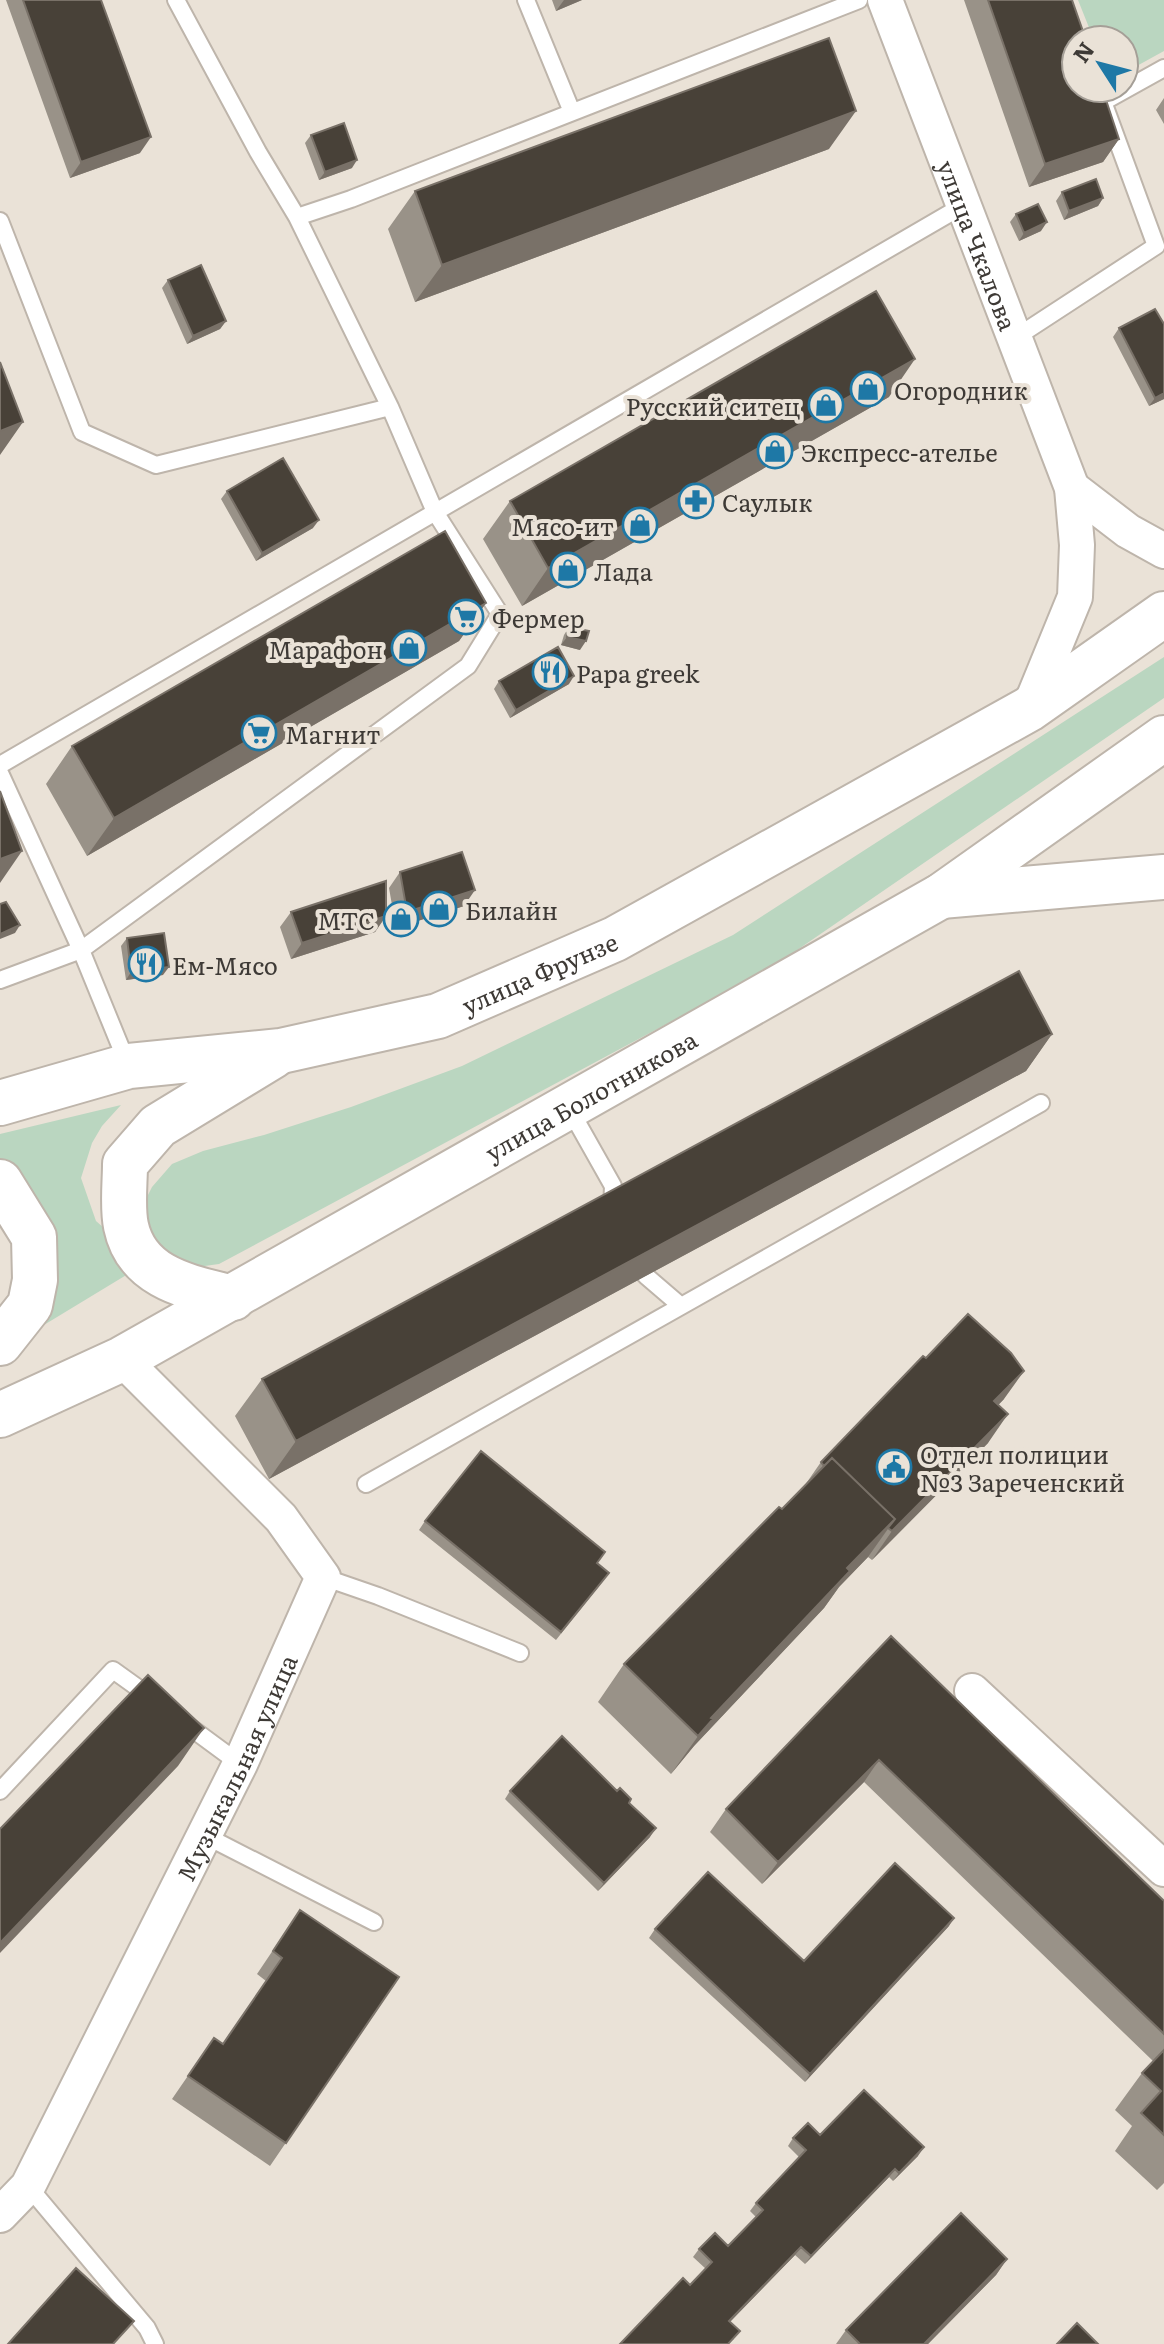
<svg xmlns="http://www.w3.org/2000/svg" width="1164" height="2344" font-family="Literata,serif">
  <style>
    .green { fill: #bad6c0 }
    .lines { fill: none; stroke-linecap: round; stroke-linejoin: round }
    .lane-casing { stroke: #beb5ab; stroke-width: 20 }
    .street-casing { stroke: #beb5ab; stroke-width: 38 }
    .secondary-casing { stroke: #beb5ab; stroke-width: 48 }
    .primary-casing { stroke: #beb5ab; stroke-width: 48 }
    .lane { stroke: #fff; stroke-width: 16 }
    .street { stroke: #fff; stroke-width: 34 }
    .secondary { stroke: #fff; stroke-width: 44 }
    .primary { stroke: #fff; stroke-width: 44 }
    .wall { fill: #999288 }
    .shaded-wall { fill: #797168 }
    .building { fill: #484138; stroke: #797168; stroke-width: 2 }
    .labels { text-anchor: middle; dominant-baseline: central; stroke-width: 8; stroke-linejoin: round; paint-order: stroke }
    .street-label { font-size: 24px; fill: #3e3a36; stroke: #eae2d7 }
    .poi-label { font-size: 24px; fill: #3e3a36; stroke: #eae2d7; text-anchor: start }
  </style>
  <rect width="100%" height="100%" fill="#eae2d7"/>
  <!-- green -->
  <path class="green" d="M1078,0H1164V51L1124,73V40H1094Z
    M1164,657V698L771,968L219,1264L190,1268L160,1252L149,1234L144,1203L152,1187L172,1164L203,1151L264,1135L351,1107L462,1066L733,935Z
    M121,1105L102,1126L92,1143L81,1178L96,1221L113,1236L156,1257L34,1331L50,1222L27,1183L0,1164V1134Z"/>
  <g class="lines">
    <!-- lane casing -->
    <g class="lane-casing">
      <path id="lane" d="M176,0L258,152L297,217
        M526,0L572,112
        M1103,102L1164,68
        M0,221L82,432L156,465L390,407
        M1015,338L1156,246L1098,88
        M0,765L964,205
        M0,773L81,950L128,1065
        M0,980L81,950L468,666L500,614L435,512L390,407L297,217L351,199L859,0
        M569,1108L613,1186L612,1210
        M646,1276L681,1306
        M366,1484L1041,1103
        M323,1577L378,1596L520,1653
        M183,1722L240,1764
        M0,1791L113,1670L152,1698
        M204,1835L374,1922
        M28,2186L147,2328L155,2344"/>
    </g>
    <!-- street casing -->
    <g class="street-casing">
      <g id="street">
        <path id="s1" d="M885,0L1072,488L1077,545L1075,597L1029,709"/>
        <path d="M1072,488L1128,531L1164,551"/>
        <path d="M972,1691L1164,1869"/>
        <path id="s2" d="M0,2215L28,2186L240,1764L323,1577L281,1518L122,1359"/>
      </g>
    </g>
    <!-- secondary casing -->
    <g class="secondary-casing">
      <path id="secondary" d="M941,896L1164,877"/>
    </g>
    <!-- primary casing -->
    <g class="primary-casing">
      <g id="primary">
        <path id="s3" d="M0,1103L129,1066L281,1051L438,1016L615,939L1029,709L1164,614"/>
        <path d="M0,1182L34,1237L35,1280L30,1305L0,1343"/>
        <path d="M233,1298C190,1287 137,1279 126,1226C122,1207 125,1183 125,1164L158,1126L273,1056"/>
        <path id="s4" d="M0,1415L122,1359L941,896L1164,738"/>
      </g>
    </g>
    <!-- lane -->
    <use href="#lane" class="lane"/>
    <!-- street -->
    <use href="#street" class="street"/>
    <!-- secondary -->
    <use href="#secondary" class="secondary"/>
    <!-- primary -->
    <use href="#primary" class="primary"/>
  </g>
  <!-- wall -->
  <path class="wall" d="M6,0H101L140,153L70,178Z
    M552,0H582L556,11Z
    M964,0H1072L1119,139L1103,162L1029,187Z
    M1164,98V124L1156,110Z
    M311,135L352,168L319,180L305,143Z
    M829,149L415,302L388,229L415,191Z
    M1062,192L1103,198L1098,206L1064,220L1056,201Z
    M1016,214L1041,231L1019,241L1010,222Z
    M168,280L226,321L220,329L187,344L162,288Z
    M1119,328L1164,399L1149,406L1113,337Z
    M889,397L522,606L483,539L510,501Z
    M227,491L313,528L256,561L221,499Z
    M486,603L459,641L87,856L46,784L72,746Z
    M569,627L580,650L561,645L564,635Z
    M499,681L569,684L510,718L494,689Z
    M400,872L464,906L396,928L389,888Z
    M291,912L386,916L375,932L291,959L280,927Z
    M127,938L163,975L126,980L121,946Z
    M1052,1034L1026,1071L269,1479L235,1416L262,1379Z
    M926,1358L1004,1399L998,1405L988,1443L872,1560L868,1557L839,1587L824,1608L694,1746L671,1774L598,1702L624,1664L782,1509L805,1485L821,1462Z
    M425,1521L597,1563L603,1581L556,1640L419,1530Z
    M891,1636L1164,1901V2183L1157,2190L1115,2151L1132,2126L1115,2110L1142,2073L1153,2061L864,1782L762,1884L710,1832L726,1809Z
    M510,1791L629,1803L650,1837L598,1891L505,1799Z
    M300,1910L399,1977L270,2166L172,2099L214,2038L223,2044L266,1981L257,1974Z
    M949,1926L805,2082L649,1938L655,1929L804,1961Z
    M820,2135L918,2156L893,2181L889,2177L805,2264L795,2255L730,2322L734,2340L690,2285L706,2269L693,2257L699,2249L728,2246L756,2217L750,2211L756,2203L799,2157L788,2146L793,2138Z
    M1007,2259L996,2275L928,2344H836L846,2330Z"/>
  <!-- shaded-wall -->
  <path class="shaded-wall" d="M564,0H582L556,11Z
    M856,111L829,149L415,302L442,265Z
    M151,137L140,153L70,178L81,162Z
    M1119,139L1103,162L1029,187L1045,164Z
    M357,160L352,168L319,180L325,172Z
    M1103,198L1098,206L1064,220L1069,211Z
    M1047,222L1041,231L1019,241L1024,233Z
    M226,321L220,329L187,344L193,336Z
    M915,359L889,397L522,606L548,568Z
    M1164,393V399L1149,406L1155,398Z
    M23,422L0,455V431Z
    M319,520L313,528L256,561L262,553Z
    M486,603L459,641L87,856L114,818Z
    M567,637L586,641L580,650L561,645Z
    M574,676L569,684L510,718L516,710Z
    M22,851L0,883V859Z
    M475,890L464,906L396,928L407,912Z
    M386,916L375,932L291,959L302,943Z
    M20,925L15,933L0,939V934Z
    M169,967L163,975L126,980L131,972Z
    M1052,1034L1026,1071L269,1479L296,1441Z
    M1024,1371L1004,1399L974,1430L994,1401Z
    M1008,1414L988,1443L872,1560L892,1531Z
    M895,1519L868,1557L839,1587L824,1608L694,1746L671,1774L711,1718L847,1568Z
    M204,1728L178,1766L0,1953V1943Z
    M879,1760L864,1782L762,1884L778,1862Z
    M656,1828L650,1837L598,1891L604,1883Z
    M954,1918L949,1926L805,2082L810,2074Z
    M924,2147L918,2156L893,2181L899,2173Z
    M895,2169L889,2177L805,2264L811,2256Z
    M801,2247L795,2255L723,2329L729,2321Z
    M1007,2259L996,2275L928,2344H924Z"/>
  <!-- building -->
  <path class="building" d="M23,0H101L151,137L81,162Z
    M988,0H1072L1086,40H1076V88H1102L1119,139L1045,164Z
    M829,38L856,111L442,265L415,191Z
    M344,123L357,160L325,172L311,135Z
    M1096,179L1103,198L1069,211L1062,192Z
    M1038,204L1047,222L1024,233L1016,214Z
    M201,265L226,321L193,336L168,280Z
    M876,291L915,359L548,568L510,501Z
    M1155,309L1164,324V393L1155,398L1119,328Z
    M0,362L23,422L0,431Z
    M283,458L319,520L262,553L227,491Z
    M445,531L486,603L114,818L72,746Z
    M569,627L589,631L586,641L567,637Z
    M558,647L574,676L516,710L499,681Z
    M0,791L22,851L0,859Z
    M462,852L475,890L407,912L400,872Z
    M386,881V916L302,943L291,912Z
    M6,902L20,925L0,934V904Z
    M164,933L169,967L131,972L127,938Z
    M1019,971L1052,1034L296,1441L262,1379Z
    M968,1314L1011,1353L1024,1371L994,1401L1008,1414L892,1531L888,1528L895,1519L832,1458L824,1466L821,1462L923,1356L926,1358Z
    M481,1451L605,1552L597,1563L609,1573L561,1632L425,1521Z
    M832,1458L895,1519L847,1568L850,1571L711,1718L713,1719L698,1736L624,1664L779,1507L782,1509Z
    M891,1636L1164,1901V2034L879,1760L778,1862L726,1809Z
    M148,1675L204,1728L0,1943V1829Z
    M562,1736L617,1791L620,1788L631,1799L629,1803L656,1828L604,1883L510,1791Z
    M895,1863L954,1918L810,2074L655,1929L708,1872L804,1961Z
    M300,1910L399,1977L286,2143L188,2076L214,2038L223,2044L282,1958L273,1951Z
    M1164,2050V2135L1141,2113L1161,2091L1142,2073Z
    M864,2090L924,2147L899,2173L895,2169L811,2256L801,2247L729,2321L740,2331L728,2344H620L683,2278L690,2285L712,2262L699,2249L715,2233L728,2246L763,2210L756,2203L806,2150L793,2138L808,2123L820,2135Z
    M961,2213L1007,2259L924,2344H860L846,2330Z
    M76,2268L134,2321L113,2344H8Z
    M1077,2323L1098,2344H1057Z"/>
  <!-- icons -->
  <defs>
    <g id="shop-ring" transform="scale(1.8)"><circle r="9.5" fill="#eae2d7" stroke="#1e78a6" stroke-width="1.5"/><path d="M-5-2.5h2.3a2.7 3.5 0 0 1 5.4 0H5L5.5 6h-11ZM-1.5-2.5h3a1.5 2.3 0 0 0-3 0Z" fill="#1e78a6"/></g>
    <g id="pharmacy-ring" transform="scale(1.8)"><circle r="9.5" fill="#eae2d7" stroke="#1e78a6" stroke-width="1.5"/><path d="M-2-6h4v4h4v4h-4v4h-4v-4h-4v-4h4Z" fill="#1e78a6"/></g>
    <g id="supermarket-ring" transform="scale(1.8)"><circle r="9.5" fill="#eae2d7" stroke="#1e78a6" stroke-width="1.5"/><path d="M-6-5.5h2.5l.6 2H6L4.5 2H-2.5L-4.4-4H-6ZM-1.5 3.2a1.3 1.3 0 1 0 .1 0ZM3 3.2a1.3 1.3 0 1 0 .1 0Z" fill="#1e78a6"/></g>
    <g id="restaurant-ring" transform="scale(1.8)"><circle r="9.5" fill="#eae2d7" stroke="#1e78a6" stroke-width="1.5"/><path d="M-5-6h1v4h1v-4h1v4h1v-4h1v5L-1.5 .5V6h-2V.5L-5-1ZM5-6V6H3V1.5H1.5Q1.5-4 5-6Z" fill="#1e78a6"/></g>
    <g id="civic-ring" transform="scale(1.8)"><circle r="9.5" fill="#eae2d7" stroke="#1e78a6" stroke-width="1.5"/><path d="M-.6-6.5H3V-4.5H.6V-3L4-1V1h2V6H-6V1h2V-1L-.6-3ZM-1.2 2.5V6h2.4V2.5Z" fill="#1e78a6"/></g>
  </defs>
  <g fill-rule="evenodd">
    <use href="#shop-ring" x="868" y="389"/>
    <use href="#shop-ring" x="826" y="405"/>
    <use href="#shop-ring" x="775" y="451"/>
    <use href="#pharmacy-ring" x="696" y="501"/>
    <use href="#shop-ring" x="640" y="525"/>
    <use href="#shop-ring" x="568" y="570"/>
    <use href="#supermarket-ring" x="466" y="617"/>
    <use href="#shop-ring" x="409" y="648"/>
    <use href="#restaurant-ring" x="550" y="672"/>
    <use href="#supermarket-ring" x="259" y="733"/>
    <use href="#shop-ring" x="439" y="909"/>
    <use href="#shop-ring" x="401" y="919"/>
    <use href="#restaurant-ring" x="146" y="964"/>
    <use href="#civic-ring" x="894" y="1467"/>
  </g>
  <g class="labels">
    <!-- street labels -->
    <g class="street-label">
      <text stroke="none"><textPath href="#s1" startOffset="262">улица Чкалова</textPath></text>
      <text stroke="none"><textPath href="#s3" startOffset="558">улица Фрунзе</textPath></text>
      <text stroke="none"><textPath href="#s4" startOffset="672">улица Болотникова</textPath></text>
      <text stroke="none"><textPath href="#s2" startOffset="508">Музыкальная улица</textPath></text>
    </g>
    <!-- poi labels -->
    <g class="poi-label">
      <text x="894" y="389">Огородник</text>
      <text x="800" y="405" text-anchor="end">Русский ситец</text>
      <text x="801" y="451">Экспресс-ателье</text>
      <text x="722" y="501">Саулык</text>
      <text x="614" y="525" text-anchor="end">Мясо-ит</text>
      <text x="594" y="570">Лада</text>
      <text x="492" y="617">Фермер</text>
      <text x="383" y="648" text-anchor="end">Марафон</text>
      <text x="576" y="672">Papa greek</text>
      <text x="285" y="733">Магнит</text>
      <text x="465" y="909">Билайн</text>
      <text x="375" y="919" text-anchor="end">МТС</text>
      <text x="172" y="964">Ем-Мясо</text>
      <text x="920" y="1453">Отдел полиции<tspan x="920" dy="28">№3 Зареченский</tspan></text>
    </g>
  </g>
  <!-- north arrow -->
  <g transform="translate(1100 64) rotate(306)"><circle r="38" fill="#eae2d7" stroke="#a59f97" stroke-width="2"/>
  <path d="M0-6L14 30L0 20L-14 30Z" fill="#1e78a6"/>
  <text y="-12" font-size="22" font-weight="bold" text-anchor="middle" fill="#3e3a36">N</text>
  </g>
</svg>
